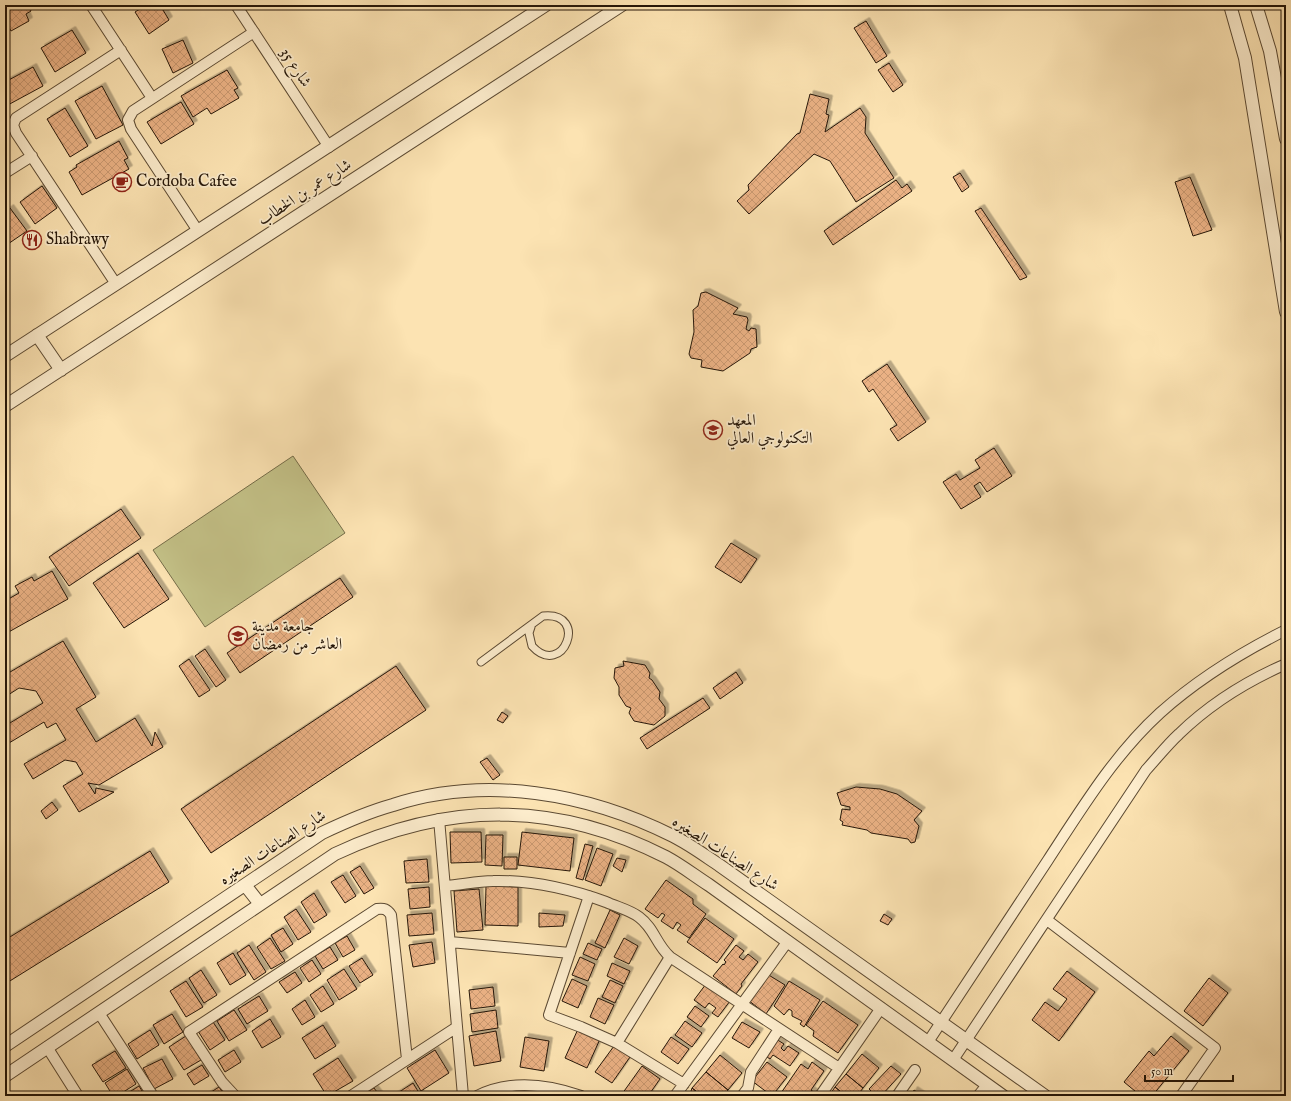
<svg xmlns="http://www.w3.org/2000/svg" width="1291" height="1101" font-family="'IM FELL English',Amiri,serif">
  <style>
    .pitch { fill: #c4c288; stroke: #746c48 }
    .building { fill: url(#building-cross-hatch); stroke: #251608; filter: url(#shadow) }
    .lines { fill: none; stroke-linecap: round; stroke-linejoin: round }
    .pedestrian-casing { stroke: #5b4932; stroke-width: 9 }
    .minor-casing { stroke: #5b4932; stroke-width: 12 }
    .tertiary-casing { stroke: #5b4932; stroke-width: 14 }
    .pedestrian { stroke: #fdedcd; stroke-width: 7 }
    .minor { stroke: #fdedcd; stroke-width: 10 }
    .tertiary { stroke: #fdedcd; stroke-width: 12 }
    .labels { text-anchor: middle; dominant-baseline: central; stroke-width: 3.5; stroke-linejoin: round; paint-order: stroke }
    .street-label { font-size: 16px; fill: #251608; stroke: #fdedcd }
    .poi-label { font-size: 16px; fill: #251608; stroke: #fdedcd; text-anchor: start }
  </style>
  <defs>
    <pattern id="building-cross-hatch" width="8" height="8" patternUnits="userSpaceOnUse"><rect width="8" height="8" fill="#eab184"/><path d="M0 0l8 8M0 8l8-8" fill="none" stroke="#c99870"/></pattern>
    <filter id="shadow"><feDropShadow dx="3.5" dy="-3.5" stdDeviation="0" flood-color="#0004"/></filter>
  </defs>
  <rect width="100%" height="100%" fill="#fce3b2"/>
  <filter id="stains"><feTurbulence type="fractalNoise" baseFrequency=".005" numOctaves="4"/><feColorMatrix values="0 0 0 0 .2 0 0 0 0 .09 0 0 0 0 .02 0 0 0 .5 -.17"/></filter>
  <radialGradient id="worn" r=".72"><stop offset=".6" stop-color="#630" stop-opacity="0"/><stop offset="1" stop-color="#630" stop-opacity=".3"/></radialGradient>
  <!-- pitch -->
  <path class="pitch" d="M293,456L345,533L205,627L153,550Z"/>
  <!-- building -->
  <path class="building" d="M14,5H28L31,11L26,14L29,21L11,31L5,20V10Z
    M146,5H160L169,20L149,34L135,12Z
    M866,21L887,56L876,63L854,28Z
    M72,30L86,53L55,72L41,48Z
    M183,40L193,63L173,73L162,49Z
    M889,63L903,85L893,92L878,70Z
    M33,67L43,86L6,106L5,82Z
    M227,70L238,88L234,90L239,98L211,114L207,108L193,117L181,96Z
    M102,86L123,125L96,139L75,101Z
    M810,94L829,99L826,114L829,115L825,132L860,108L866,117L865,133L894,178L856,202L830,161L814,154L749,214L737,201L749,190L748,185L797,134L800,133Z
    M181,102L194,124L161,144L147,122Z
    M65,108L88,146L70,157L47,119Z
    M119,141L128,158L124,160L129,169L82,195L69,172L77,167L76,165Z
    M960,173L969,187L962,192L953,177Z
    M1190,177L1212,230L1193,236L1175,182Z
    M896,180L902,188L907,184L912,191L833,245L824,231Z
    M42,186L57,208L35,224L20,202Z
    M10,208L27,231L5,246V212Z
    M981,208L1027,277L1020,280L975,211Z
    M706,292L738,308L733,314L747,317L748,320L746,329L749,331L751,328L756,329L757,347L751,349L750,353L723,371L701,367L702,360L691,358L689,354L694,332L693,310L698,306L701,293Z
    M887,364L926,422L898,441L890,429L897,425L873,389L869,392L862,381Z
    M994,448L1012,476L987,492L980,482L974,486L981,497L961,509L943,482L956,474L960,480L980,468L975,460Z
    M121,509L141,538L69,586L49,557Z
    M731,543L757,559L741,583L715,567Z
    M138,553L169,599L124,628L93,583Z
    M52,571L68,599L5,634V601L19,593L15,586L32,577L34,581Z
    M340,578L353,597L240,673L227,653Z
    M63,641L96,697L76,709L96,742L135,718L152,746L155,732L163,747L99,785L88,783L95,794L96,788L114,792L79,812L63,786L83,774L76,762L65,760L33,779L24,764L66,740L56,723L47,728L44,722L9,743L5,736V726L43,703L36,691L19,688L5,697V675Z
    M205,649L226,680L216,687L195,656Z
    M189,659L210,690L199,697L179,666Z
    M623,661L645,665L650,673L649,678L652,680L660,692L659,699L665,707V716L654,725L634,721L629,713L631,708L626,706L619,695V687L614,678L615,668L624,666Z
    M396,666L426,710L211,853L181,809Z
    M736,672L743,683L720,699L713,688Z
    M703,698L710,708L647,749L640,738Z
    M502,712L508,716L503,723L497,720Z
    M487,758L500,775L493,780L480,762Z
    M856,787L880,789L897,794L922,811L914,820L919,826L915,842L911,843L908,839L871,833L867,830L842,825L843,822L840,820L842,809L850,810V807L841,805L837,793Z
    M52,802L58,810L46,819L41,811Z
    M450,832H481L482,862L451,863Z
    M522,832L574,838L570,871L518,865Z
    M486,835H503L502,866L485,865Z
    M585,844L593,846L583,880L576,878Z
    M597,848L613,854L601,886L585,880Z
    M150,851L169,882L5,984V940Z
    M504,857H517V869H504Z
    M617,858L626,860L622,872L613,866Z
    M427,859L429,882L406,883L404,861Z
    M360,866L374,888L364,894L350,872Z
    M343,875L356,896L345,903L331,882Z
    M666,880L693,899V904L706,914L689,938L677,930L681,925L677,922L673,929L661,921L665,915L662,913L658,918L645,909Z
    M486,886L518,887V926L485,925Z
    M429,887L430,907L410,909L408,889Z
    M479,889L483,930L457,932L454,891Z
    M314,893L327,915L314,923L301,902Z
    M296,909L311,932L298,940L284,917Z
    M610,910L620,915L605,948L595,943Z
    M432,913L434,934L409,936L407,915Z
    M539,913L565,915L563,926L539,927Z
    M884,914L892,919L888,925L880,921Z
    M705,918L734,939L717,963L687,942Z
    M283,928L293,944L281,952L271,935Z
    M347,936L355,950L343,957L335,943Z
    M270,938L285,961L271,969L257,947Z
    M624,938L638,946L629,964L614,957Z
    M432,942L435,963L413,967L409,945Z
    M588,943L602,949L597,960L583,954Z
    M249,945L266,972L254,980L237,953Z
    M736,945L744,951L739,957L743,960L748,954L758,962L741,984L742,986L736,994L713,976L723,964L724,965L726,962L724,960Z
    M330,947L338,960L323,969L315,956Z
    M233,953L246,975L230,985L217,963Z
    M580,957L595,964L588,981L572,975Z
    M362,958L373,975L360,983L349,966Z
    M312,960L321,974L309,982L300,968Z
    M612,963L630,971L624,984L607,976Z
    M344,969L357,989L339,1000L327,980Z
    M201,970L217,995L204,1003L189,978Z
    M1067,971L1095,992L1059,1041L1032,1020L1045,1002L1058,1011L1067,999L1053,989Z
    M295,972L302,983L287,993L279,982Z
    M767,974L785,985L766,1014L748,1000L752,994L755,995L764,983L763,981Z
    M1209,978L1228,993L1203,1026L1184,1011Z
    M572,979L587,986L578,1008L562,1001Z
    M610,980L623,986L615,1003L602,997Z
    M186,981L203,1007L186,1017L170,991Z
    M789,981L820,1000L804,1027L800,1024L802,1021L792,1016V1011L789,1009L784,1015L774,1006Z
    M706,984L730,1001L718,1017L712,1013L716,1008L709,1003L705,1008L694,1000Z
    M323,986L334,1004L321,1012L310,995Z
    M493,987L495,1006L471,1009L469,990Z
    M259,996L268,1011L247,1024L238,1009Z
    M598,998L614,1005L605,1024L590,1017Z
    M305,1000L315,1017L302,1025L292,1009Z
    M823,1001L858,1025L838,1053L813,1036L814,1031L806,1025Z
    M695,1006L709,1016L701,1027L687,1017Z
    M234,1010L247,1030L229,1041L217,1021Z
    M496,1010L498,1028L472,1032L470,1014Z
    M172,1014L183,1032L164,1044L153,1025Z
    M270,1019L281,1037L262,1048L252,1031Z
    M685,1021L702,1033L692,1047L675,1035Z
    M213,1022L225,1040L210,1050L198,1031Z
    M742,1022L760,1032L749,1048L732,1038Z
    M323,1025L336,1046L315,1059L302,1038Z
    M578,1029L600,1039L587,1068L565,1058Z
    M150,1030L159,1045L137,1059L128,1044Z
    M496,1031L501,1061L474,1066L469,1036Z
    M186,1036L201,1060L184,1070L169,1047Z
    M1171,1036L1189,1051L1152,1096H1141L1124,1082L1149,1051L1154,1056Z
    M525,1037L549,1041L544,1071L520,1067Z
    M671,1037L689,1049L678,1064L661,1052Z
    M776,1039L784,1044L781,1048L784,1051L788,1046L799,1053L790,1066L773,1055L770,1059L764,1055Z
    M614,1046L630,1057L612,1083L595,1072Z
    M234,1050L241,1062L225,1072L218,1060Z
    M435,1050L449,1073L421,1091L407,1068Z
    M115,1051L126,1068L103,1082L92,1065Z
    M862,1054L879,1068L863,1088L846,1074Z
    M720,1055L742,1073L728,1090L706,1072Z
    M338,1058L353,1081L327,1096L313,1074Z
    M162,1059L173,1079L154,1089L143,1068Z
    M767,1062L787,1077L772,1096L752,1081Z
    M812,1062L824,1071L811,1090L815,1093L813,1096H785L781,1093L801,1064L808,1069Z
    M202,1065L209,1076L194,1085L187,1074Z
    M642,1066L660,1079L648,1096H626L622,1094Z
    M891,1066L901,1074L881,1096H876L869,1089Z
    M127,1069L136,1084L117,1096H113L105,1083Z
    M706,1072L728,1090L723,1096H702L692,1088Z
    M846,1074L863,1088L857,1096H846L835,1087Z
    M413,1083L421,1096H393Z
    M139,1086L145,1096H123Z
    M219,1087L225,1096H205Z
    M835,1087L846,1096H829Z
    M374,1088L380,1096H361Z
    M692,1088L702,1096H695L691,1091Z
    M914,1090L923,1096H911Z"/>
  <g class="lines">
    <!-- pedestrian casing -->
    <g class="pedestrian-casing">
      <path id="pedestrian" d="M481,662L543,616C590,611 563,680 532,646L529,633L531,627"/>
    </g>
    <!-- minor casing -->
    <g class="minor-casing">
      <path id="minor" d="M91,5L152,98
        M236,5L329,147
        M5,173L32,156
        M198,231L131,129L128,120L133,111L254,32
        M116,284L16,133L13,125L16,118L121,50
        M439,819L463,1096
        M445,886C461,885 477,881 493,881C532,880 570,889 606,902C617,907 630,910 639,917C655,929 655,943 670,957L839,1068
        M589,896L549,1015L581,1027L617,1043L684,1084
        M1047,920L1215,1048L1181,1096
        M450,942L570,953
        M99,1013L153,1096
        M928,1042C968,981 1008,920 1048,860C1082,808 1114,755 1160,713C1198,679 1240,653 1286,630
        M617,1043L670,957
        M47,1047L78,1096
        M953,1060L1146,770C1157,758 1167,745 1179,734C1210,704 1247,681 1286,664
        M235,1096L222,1082L189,1032L377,909C384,908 387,909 391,915L407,1059
        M351,1096L457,1027
        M477,1096C511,1079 547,1084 581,1096
        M675,1096L788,941
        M742,1096L748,1088L751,1072L779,1029
        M820,1096L881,1008
        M897,1096L915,1070
        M978,1096L987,1085"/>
    </g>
    <!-- tertiary casing -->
    <g class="tertiary-casing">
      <path id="tertiary" d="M1230,5L1245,58L1286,312
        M1256,5L1270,51L1286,139
        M37,335L61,370
        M5,356L546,5
        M5,406L622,5
        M245,885L260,904
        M5,1046L322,833C345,822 368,812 393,805C486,775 587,793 673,836C689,844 704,855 719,865L1045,1096
        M5,1076L335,854C447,802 554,800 666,857C681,865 695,876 709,885L1003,1096"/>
    </g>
    <!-- pedestrian -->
    <use href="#pedestrian" class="pedestrian"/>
    <!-- minor -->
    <use href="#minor" class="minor"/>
    <!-- tertiary -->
    <use href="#tertiary" class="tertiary"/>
  </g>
  <!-- icons -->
  <defs>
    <g id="cafe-ring" transform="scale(1)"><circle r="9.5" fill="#fdedcd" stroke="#8f2418" stroke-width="1.5"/><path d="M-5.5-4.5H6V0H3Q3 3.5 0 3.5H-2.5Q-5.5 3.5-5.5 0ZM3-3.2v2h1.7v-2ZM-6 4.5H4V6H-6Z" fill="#8f2418"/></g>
    <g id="restaurant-ring" transform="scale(1)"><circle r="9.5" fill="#fdedcd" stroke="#8f2418" stroke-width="1.5"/><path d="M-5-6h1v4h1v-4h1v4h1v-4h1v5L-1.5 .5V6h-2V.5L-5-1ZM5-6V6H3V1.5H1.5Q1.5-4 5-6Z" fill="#8f2418"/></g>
    <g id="university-ring" transform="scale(1)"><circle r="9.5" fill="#fdedcd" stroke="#8f2418" stroke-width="1.5"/><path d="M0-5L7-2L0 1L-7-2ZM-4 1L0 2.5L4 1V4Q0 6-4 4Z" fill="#8f2418"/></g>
  </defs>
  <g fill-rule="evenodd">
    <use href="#cafe-ring" x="122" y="182"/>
    <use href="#restaurant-ring" x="32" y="240"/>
    <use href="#university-ring" x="713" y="430"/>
    <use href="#university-ring" x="238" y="636"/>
  </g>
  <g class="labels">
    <!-- street labels -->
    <g class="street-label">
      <text transform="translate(295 68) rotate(57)">شارع 35</text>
      <text transform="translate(305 193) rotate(-33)">شارع عمر بن الخطاب</text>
      <text transform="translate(273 848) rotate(-33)">شارع الصناعات الصغيره</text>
      <text transform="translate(725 854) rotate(33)">شارع الصناعات الصغيره</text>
    </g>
    <!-- poi labels -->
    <g class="poi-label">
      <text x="136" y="182">Cordoba Cafee</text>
      <text x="46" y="240">Shabrawy</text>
      <text x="727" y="421">المعهد<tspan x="727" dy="18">التكنولوجي العالي</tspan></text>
      <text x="252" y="627">جامعة مدينة<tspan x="252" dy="18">العاشر من رمضان</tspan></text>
    </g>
  </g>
  <!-- margin -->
  <rect width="1291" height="1101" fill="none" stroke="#fce3b2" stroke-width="20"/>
  <rect x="6" y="6" width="1279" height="1089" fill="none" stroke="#251608" stroke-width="2"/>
  <rect x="10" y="10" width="1271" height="1081" fill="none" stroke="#251608"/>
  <!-- scale -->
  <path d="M1145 1075v6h88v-6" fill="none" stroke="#251608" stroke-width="2"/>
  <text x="1151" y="1075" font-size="12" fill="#251608" stroke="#fdedcd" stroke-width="3" paint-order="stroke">50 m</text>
  <rect width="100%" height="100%" filter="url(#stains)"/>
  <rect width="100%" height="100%" fill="url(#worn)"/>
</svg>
